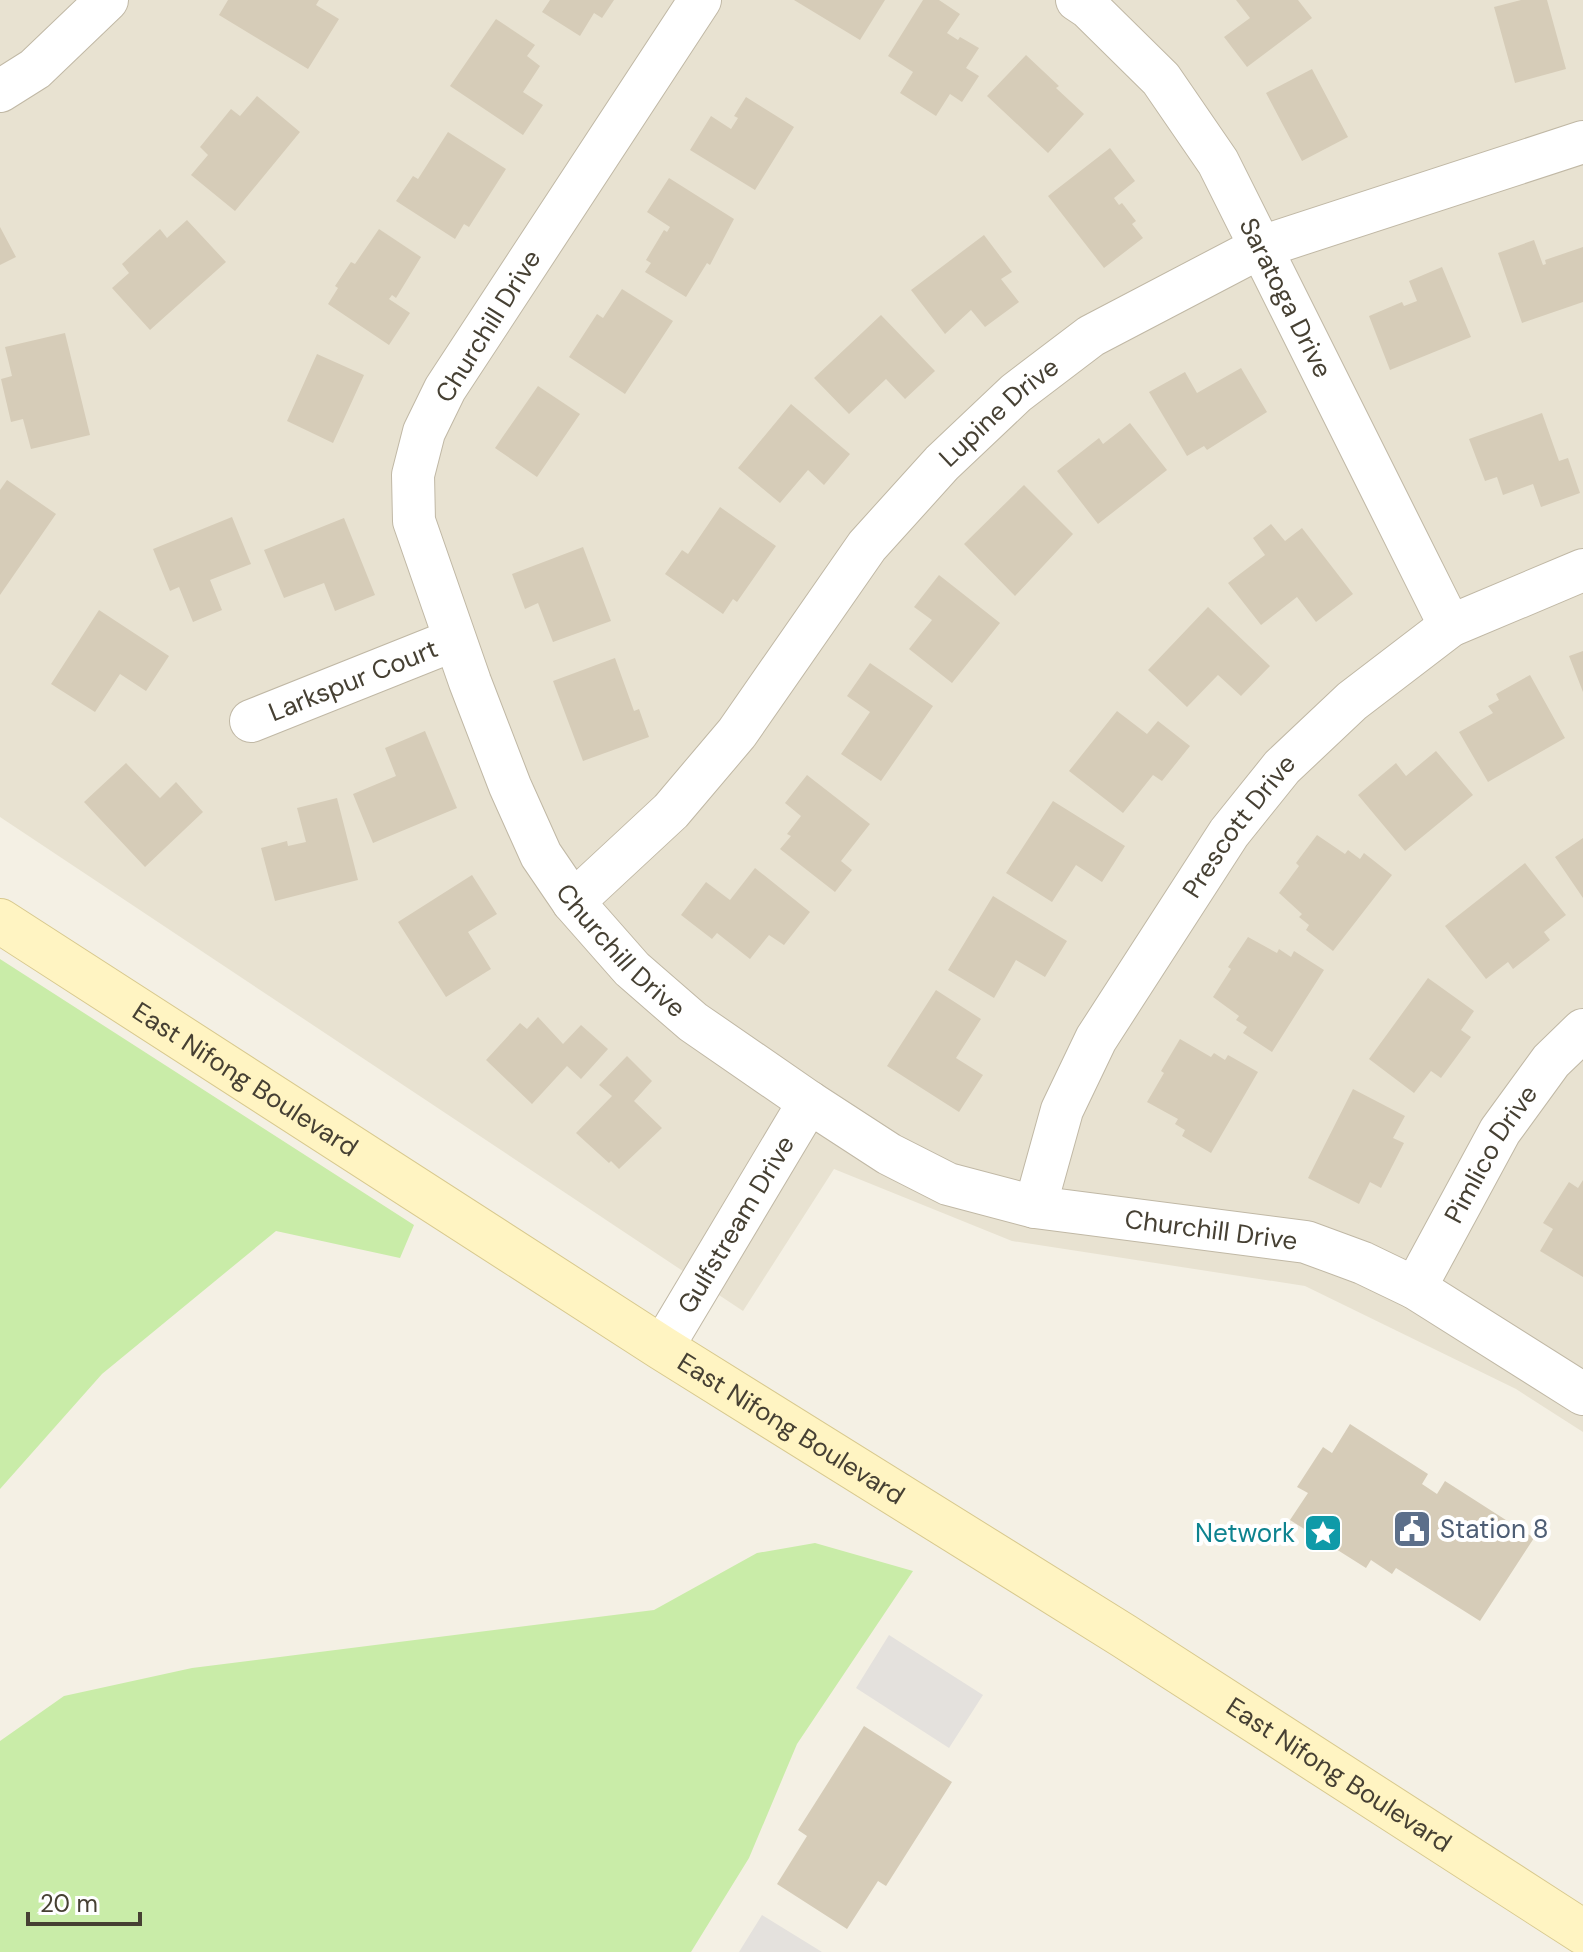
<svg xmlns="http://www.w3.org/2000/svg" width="1583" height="1952" font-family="'DM Sans',sans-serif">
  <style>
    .residential { fill: #e8e2d1 }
    .green { fill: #c9eca8 }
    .parking { fill: #e4e1dd }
    .building { fill: #d6ccb8 }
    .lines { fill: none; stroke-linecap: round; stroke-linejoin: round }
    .street-casing { stroke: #c0b8a5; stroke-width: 44 }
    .secondary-casing { stroke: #d8c98e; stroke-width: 46 }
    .street { stroke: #fff; stroke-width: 42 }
    .secondary { stroke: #fff4c2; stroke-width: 44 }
    .labels { text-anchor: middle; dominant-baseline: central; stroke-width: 8; stroke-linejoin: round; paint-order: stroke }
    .street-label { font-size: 26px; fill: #464033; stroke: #fff }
    .service-label { font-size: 26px; fill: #4e5e75; stroke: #fff; text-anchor: start }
    .culture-label { font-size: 26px; fill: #0d838f; stroke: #fff; text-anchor: end }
  </style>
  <rect width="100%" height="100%" fill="#f4f0e4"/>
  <!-- residential -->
  <path class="residential" d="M0,0H1583V1432L1516,1389L1305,1286L1012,1241L834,1169L743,1311L0,817Z"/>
  <!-- green -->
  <path class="green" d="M0,959L414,1225L400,1258L276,1231L102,1374L0,1489Z
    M815,1543L913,1571L797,1744L749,1858L691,1952H0V1741L64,1696L192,1668L654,1610L757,1553Z"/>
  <!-- parking -->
  <path class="parking" d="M889,1635L983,1695L949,1748L856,1688Z
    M762,1915L822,1952H739Z"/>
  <!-- building -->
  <path class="building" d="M228,0H319L316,5L339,19L308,69L219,15Z
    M550,0H614L602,18L594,13L580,36L542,12Z
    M794,0H885L860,40Z
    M923,0H939L960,14L947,33L958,40L960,37L979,48L966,68L979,76L962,102L950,94L936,116L900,93L913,72L888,56Z
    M1236,0H1298L1312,18L1247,67L1224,37L1250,18Z
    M1521,0H1547L1566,69L1515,83L1494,7Z
    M496,19L535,45L527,56L540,66L523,92L543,105L523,135L450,86Z
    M1026,55L1059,86L1056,88L1084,114L1048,153L987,96Z
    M1312,69L1348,137L1302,161L1266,93Z
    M257,96L300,132L235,211L191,175L208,155L200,147L231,109L240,116Z
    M746,97L794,127L755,190L690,150L711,116L731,129L738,118L734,116Z
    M448,132L506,169L469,227L464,224L455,239L396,201L413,176L418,179Z
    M1110,148L1135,181L1114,198L1119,205L1122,203L1136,221L1132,224L1143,238L1104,268L1048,196Z
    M669,178L734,219L710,265L707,263L686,297L645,272L651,263L646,260L664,230L667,232L670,227L647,212Z
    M187,220L226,262L150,330L112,288L129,273L122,264L160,229L167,238Z
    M0,227L16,257L0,265Z
    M379,229L421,257L396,298L392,295L389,299L410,313L389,345L328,304L338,288L335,286L351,262L355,264Z
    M984,235L1012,272L1001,279L1019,302L985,327L971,310L945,334L911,290Z
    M1534,240L1543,265L1546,264L1545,260L1583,247V302L1522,323L1498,253Z
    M1442,267L1471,337L1390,370L1369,316L1402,302L1404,306L1417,301L1409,281Z
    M622,289L673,321L625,394L569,357L597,314L603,318Z
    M881,315L935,371L905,399L886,379L849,414L814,378Z
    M65,333L90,435L31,449L23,419L11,422L1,379L12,376L5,347Z
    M317,354L364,375L333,443L287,421Z
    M1241,368L1267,412L1207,450L1204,446L1187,456L1149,392L1185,372L1197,393Z
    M538,386L580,414L537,477L495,448Z
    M791,404L850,454L824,485L808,470L780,503L738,468Z
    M1542,413L1559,461L1568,458L1580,493L1541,507L1533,484L1503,495L1497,477L1485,481L1469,439Z
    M1130,423L1167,470L1098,524L1057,471L1099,438L1103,444Z
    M7,480L56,514L0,595V490Z
    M1024,485L1073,534L1015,596L964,544Z
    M720,507L776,546L737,602L733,599L723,614L665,574L682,550L688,554Z
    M232,517L251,564L210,580L222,610L193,622L179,587L170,591L153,549Z
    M344,518L375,595L335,611L324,583L284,598L264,550Z
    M1271,524L1285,541L1302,528L1353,594L1316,622L1297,597L1261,625L1228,583L1265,555L1253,538Z
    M583,547L611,621L553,642L538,603L525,609L512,574Z
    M939,575L1000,623L952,683L909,649L932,620L914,607Z
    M1208,607L1270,666L1241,696L1218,675L1187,707L1148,670Z
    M99,610L169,656L146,691L120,674L95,712L51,684Z
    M1583,651V692L1569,656Z
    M615,658L634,711L639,709L649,737L583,761L553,681Z
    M870,663L933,706L881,781L841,754L870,712L847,696Z
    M1530,675L1565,738L1488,782L1459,732L1493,713L1488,706L1499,700L1496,694Z
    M1117,711L1147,734L1158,721L1190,746L1162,781L1153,775L1123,813L1069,771Z
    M425,731L457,808L373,843L353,794L396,776L385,748Z
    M1436,751L1473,795L1405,851L1358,795L1396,763L1406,776Z
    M126,763L160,798L176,782L203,812L145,867L84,802Z
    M807,775L870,824L841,861L852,870L835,892L780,849L791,836L787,834L801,816L785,803Z
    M337,798L358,880L275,901L261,848L287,841L288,846L306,842L297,808Z
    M1053,801L1125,846L1102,882L1076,865L1052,902L1006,873Z
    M1317,835L1345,854L1348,850L1360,859L1364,853L1392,875L1333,951L1306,930L1309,925L1299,917L1302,914L1279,893L1299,866L1296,863Z
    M1583,838V898L1555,857Z
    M1525,863L1566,915L1544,932L1550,940L1513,969L1508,962L1486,979L1445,926Z
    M755,868L810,912L784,945L769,935L750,959L717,933L712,939L681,915L706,882L730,900Z
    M472,875L497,914L468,932L491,969L446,997L398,922Z
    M993,896L1067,941L1045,977L1016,960L994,998L948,970Z
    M1248,937L1277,953L1279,949L1291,957L1294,951L1324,970L1272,1052L1243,1033L1247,1027L1236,1020L1239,1016L1213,997L1231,969L1228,967Z
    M1428,978L1474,1011L1461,1030L1471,1037L1441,1078L1431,1071L1414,1093L1369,1059Z
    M936,990L981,1019L956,1058L983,1075L959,1112L887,1066Z
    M538,1017L563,1044L581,1025L608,1049L581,1079L567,1066L532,1104L486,1060L520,1023L527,1029Z
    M1180,1039L1211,1057L1214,1053L1225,1060L1228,1055L1258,1072L1211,1153L1182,1136L1185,1130L1175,1124L1178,1119L1147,1102L1164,1073L1161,1071Z
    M627,1056L652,1081L634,1101L662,1128L619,1169L611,1161L609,1163L576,1133L612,1096L599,1085Z
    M1353,1089L1405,1116L1393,1138L1404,1143L1381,1188L1370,1182L1359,1204L1308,1178Z
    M1583,1180V1277L1540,1251L1553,1229L1543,1223L1569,1182L1578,1188Z
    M1350,1424L1428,1474L1422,1484L1437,1494L1445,1481L1534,1538L1480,1621L1396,1568L1392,1574L1371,1560L1366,1568L1290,1520L1308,1493L1297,1487L1323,1447L1332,1453Z
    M864,1726L952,1782L886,1886L878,1881L847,1929L777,1884L807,1836L798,1830Z"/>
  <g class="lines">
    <!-- street casing -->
    <g class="street-casing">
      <g id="street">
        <path id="s1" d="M700,0L445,389L424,432L413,475L414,521L470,682L510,786L541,855L573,902L632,969L693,1022L809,1102L889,1154L948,1184L1035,1207L1306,1242L1363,1263L1415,1288L1583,1394"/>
        <path id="s2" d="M1077,0L1089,8L1161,79L1218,162L1450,626"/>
        <path d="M0,91L35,69L107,0"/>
        <path id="s3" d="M251,721L454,640"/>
        <path id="s4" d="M573,902L671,811L737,733L867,546L942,463L1016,393L1091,336L1261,247L1583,142"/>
        <path id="s5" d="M1035,1207L1062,1110L1096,1039L1229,833L1282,767L1352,701L1450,626L1583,570"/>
        <path id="s6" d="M1415,1288L1500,1131L1551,1061L1583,1030"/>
        <path id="s7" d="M662,1348L809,1102"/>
      </g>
    </g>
    <!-- secondary casing -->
    <g class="secondary-casing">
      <g id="secondary">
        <path id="s8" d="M0,921L662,1348L1124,1636L1583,1932"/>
      </g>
    </g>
    <!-- street -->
    <use href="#street" class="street"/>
    <!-- secondary -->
    <use href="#secondary" class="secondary"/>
  </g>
  <!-- icons -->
  <defs>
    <g id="civic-square" transform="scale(2)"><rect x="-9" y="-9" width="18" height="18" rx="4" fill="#5c6f8a" stroke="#fff"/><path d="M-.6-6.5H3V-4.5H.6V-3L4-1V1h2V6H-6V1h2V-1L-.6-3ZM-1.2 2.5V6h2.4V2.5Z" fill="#fff"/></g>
    <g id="sight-square" transform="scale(2)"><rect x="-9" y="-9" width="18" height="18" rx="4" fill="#0f9aa8" stroke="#fff"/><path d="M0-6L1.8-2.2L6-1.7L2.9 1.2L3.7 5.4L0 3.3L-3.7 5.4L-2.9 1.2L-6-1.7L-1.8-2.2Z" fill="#fff"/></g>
  </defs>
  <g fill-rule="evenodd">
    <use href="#civic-square" x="1412" y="1529"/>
    <use href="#sight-square" x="1323" y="1533"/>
  </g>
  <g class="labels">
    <!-- street labels -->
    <g class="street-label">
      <text stroke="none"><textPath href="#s2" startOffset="368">Saratoga Drive</textPath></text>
      <text transform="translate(488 326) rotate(-58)">Churchill Drive</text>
      <text stroke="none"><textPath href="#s4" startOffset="652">Lupine Drive</textPath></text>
      <text stroke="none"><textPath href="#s3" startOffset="110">Larkspur Court</textPath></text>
      <text stroke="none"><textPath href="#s5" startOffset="436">Prescott Drive</textPath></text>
      <text stroke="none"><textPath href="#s1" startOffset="1086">Churchill Drive</textPath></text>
      <text stroke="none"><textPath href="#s8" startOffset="292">East Nifong Boulevard</textPath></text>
      <text stroke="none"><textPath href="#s6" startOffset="154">Pimlico Drive</textPath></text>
      <text stroke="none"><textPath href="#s7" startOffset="144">Gulfstream Drive</textPath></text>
      <text stroke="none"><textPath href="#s1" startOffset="1758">Churchill Drive</textPath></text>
      <text stroke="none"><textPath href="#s8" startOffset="940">East Nifong Boulevard</textPath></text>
      <text stroke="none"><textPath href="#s8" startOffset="1588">East Nifong Boulevard</textPath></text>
    </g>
    <!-- service labels -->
    <g class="service-label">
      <text x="1440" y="1529">Station 8</text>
    </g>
    <!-- culture labels -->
    <g class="culture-label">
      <text x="1295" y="1533">Network</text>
    </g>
  </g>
  <!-- scale -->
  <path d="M28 1912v12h112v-12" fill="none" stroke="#464033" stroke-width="4"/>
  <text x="40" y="1912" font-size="24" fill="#464033" stroke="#ffffff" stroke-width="6" paint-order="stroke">20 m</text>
</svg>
